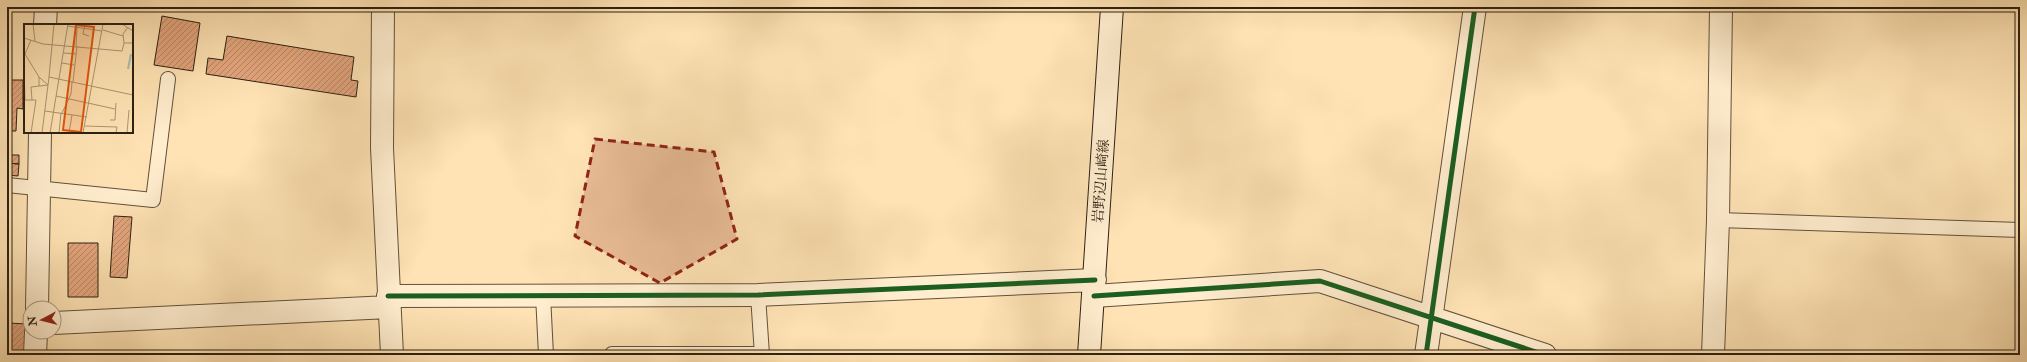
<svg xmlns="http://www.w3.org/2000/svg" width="2027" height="362" font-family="'IM FELL Double Pica','Noto Serif JP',serif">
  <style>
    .building { fill: url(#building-hatch); stroke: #2d2013 }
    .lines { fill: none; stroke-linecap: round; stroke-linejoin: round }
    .lane-casing { stroke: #62513b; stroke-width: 16 }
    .street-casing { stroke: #62513b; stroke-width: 24 }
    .secondary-casing { stroke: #2d2013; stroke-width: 24 }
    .lane { stroke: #ffedce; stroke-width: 14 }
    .street { stroke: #ffedce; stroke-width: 22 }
    .secondary { stroke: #ffedce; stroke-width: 22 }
    .cycleway-casing { stroke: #ffedce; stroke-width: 8 }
    .cycleway { stroke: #1b5e20; stroke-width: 5 }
    .marked { fill: #8f2418; fill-opacity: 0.2; stroke: #8f2418; stroke-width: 3; stroke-dasharray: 8 5; stroke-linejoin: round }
    .labels { text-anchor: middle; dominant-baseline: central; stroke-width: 3; stroke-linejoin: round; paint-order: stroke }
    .street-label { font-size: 14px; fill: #2d2013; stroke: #ffedce }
    .inset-river { fill: none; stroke: #a3bcb6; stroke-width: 2 }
    .inset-road { fill: none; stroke: #ab9574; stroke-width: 1 }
    .view { fill: #df560c; fill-opacity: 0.15; stroke: #df560c; stroke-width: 2 }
    .inset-edge { fill: none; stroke: #2d2013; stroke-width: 2 }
  </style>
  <defs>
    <pattern id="building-hatch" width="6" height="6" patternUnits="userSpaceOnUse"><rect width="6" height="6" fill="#e3a57d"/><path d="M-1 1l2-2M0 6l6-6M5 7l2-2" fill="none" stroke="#b88665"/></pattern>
  </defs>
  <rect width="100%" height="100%" fill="#ffe3b4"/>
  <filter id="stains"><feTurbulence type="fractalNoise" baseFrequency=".005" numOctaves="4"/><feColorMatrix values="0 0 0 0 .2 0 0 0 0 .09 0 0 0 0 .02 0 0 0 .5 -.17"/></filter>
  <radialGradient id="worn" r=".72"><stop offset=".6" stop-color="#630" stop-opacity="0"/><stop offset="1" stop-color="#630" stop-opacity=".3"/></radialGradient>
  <!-- building -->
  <path class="building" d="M162,16L200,23L193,71L154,65Z
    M227,36L354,57L351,80L358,81L356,97L206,74L208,58L223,60Z
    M7,80H23V109L17,108L16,131H7Z
    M7,155H19V164L7,163Z
    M7,163L19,164L18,176L7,175Z
    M114,216L132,217L127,278L110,277Z
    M68,243H98V297H68Z
    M7,323L28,324V355H7Z"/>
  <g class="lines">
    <!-- lane casing -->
    <g class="lane-casing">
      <path id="lane" d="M7,185L153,200L168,79
        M1718,220L2020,230
        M543,295L546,355
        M758,295L762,355
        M612,354H762"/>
    </g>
    <!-- street casing -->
    <g class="street-casing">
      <path id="street" d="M383,7L382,148L392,355
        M45,25L46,7
        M388,296L758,295L1095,280
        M1094,296L1320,281L1545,355
        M37,308L40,132
        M54,323L389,307
        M35,355L36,332
        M1426,355L1475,7
        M1713,355L1718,220L1721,7"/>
    </g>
    <!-- secondary casing -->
    <g class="secondary-casing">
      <path id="secondary" d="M1089,355L1112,7"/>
    </g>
    <!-- lane -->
    <use href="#lane" class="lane"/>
    <!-- street -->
    <use href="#street" class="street"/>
    <!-- secondary -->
    <use href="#secondary" class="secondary"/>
    <!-- cycleway casing -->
    <g class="cycleway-casing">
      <path id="cycleway" d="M388,296L758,295L1095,280
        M1094,296L1320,281L1545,355
        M1426,355L1475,7"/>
    </g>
    <!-- cycleway -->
    <use href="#cycleway" class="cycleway"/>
  </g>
  <!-- marked area -->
  <path class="marked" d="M595,139L714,152L737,239L660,283L575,236Z"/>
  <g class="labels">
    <!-- street labels -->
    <g class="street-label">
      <text transform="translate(1101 181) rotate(-86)">岩野辺山崎線</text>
    </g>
  </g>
  <!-- overview -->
  <g transform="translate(24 24)">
    <rect width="109" height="109" fill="#ffe3b4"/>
    <path class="inset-river" d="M104,45L107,30"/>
    <path class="inset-road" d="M9,0L11,17M30,0L25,53L109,71M61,0L59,10L65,12M98,0L109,7M44,2L78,7M79,6L99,12M0,14L19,20L98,27L100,19H109M7,16L1,30L15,53V62M100,19L99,10L104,3M52,22L53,3M40,29L52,30M38,39L50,41M0,42L1,76H12L7,109M49,58L53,22M32,72L91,85M8,76L7,63L24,61L15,53M21,87L63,93M38,89L47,70L48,58M86,96H91L92,79M61,102L93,103L92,109M18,109L25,53M26,109L44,0M35,109L37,89M45,109L48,91M59,109L79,0M103,109L105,86"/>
    <path class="view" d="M52,1L70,3L57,108L39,106Z"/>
    <rect width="109" height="109" class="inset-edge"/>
  </g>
  <!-- margin -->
  <rect width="2027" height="362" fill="none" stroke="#ffe3b4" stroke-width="24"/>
  <rect x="8" y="8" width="2011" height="346" fill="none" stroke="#2d2013" stroke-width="2"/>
  <rect x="12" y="12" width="2003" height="338" fill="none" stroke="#2d2013"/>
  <!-- north arrow -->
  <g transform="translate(42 320) rotate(263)"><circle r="19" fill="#ffedce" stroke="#ab9b83"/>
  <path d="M0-3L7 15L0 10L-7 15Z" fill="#8f2418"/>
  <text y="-6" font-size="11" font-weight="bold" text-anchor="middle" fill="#2d2013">N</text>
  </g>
  <rect width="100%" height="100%" filter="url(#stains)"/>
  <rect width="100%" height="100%" fill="url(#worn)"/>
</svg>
